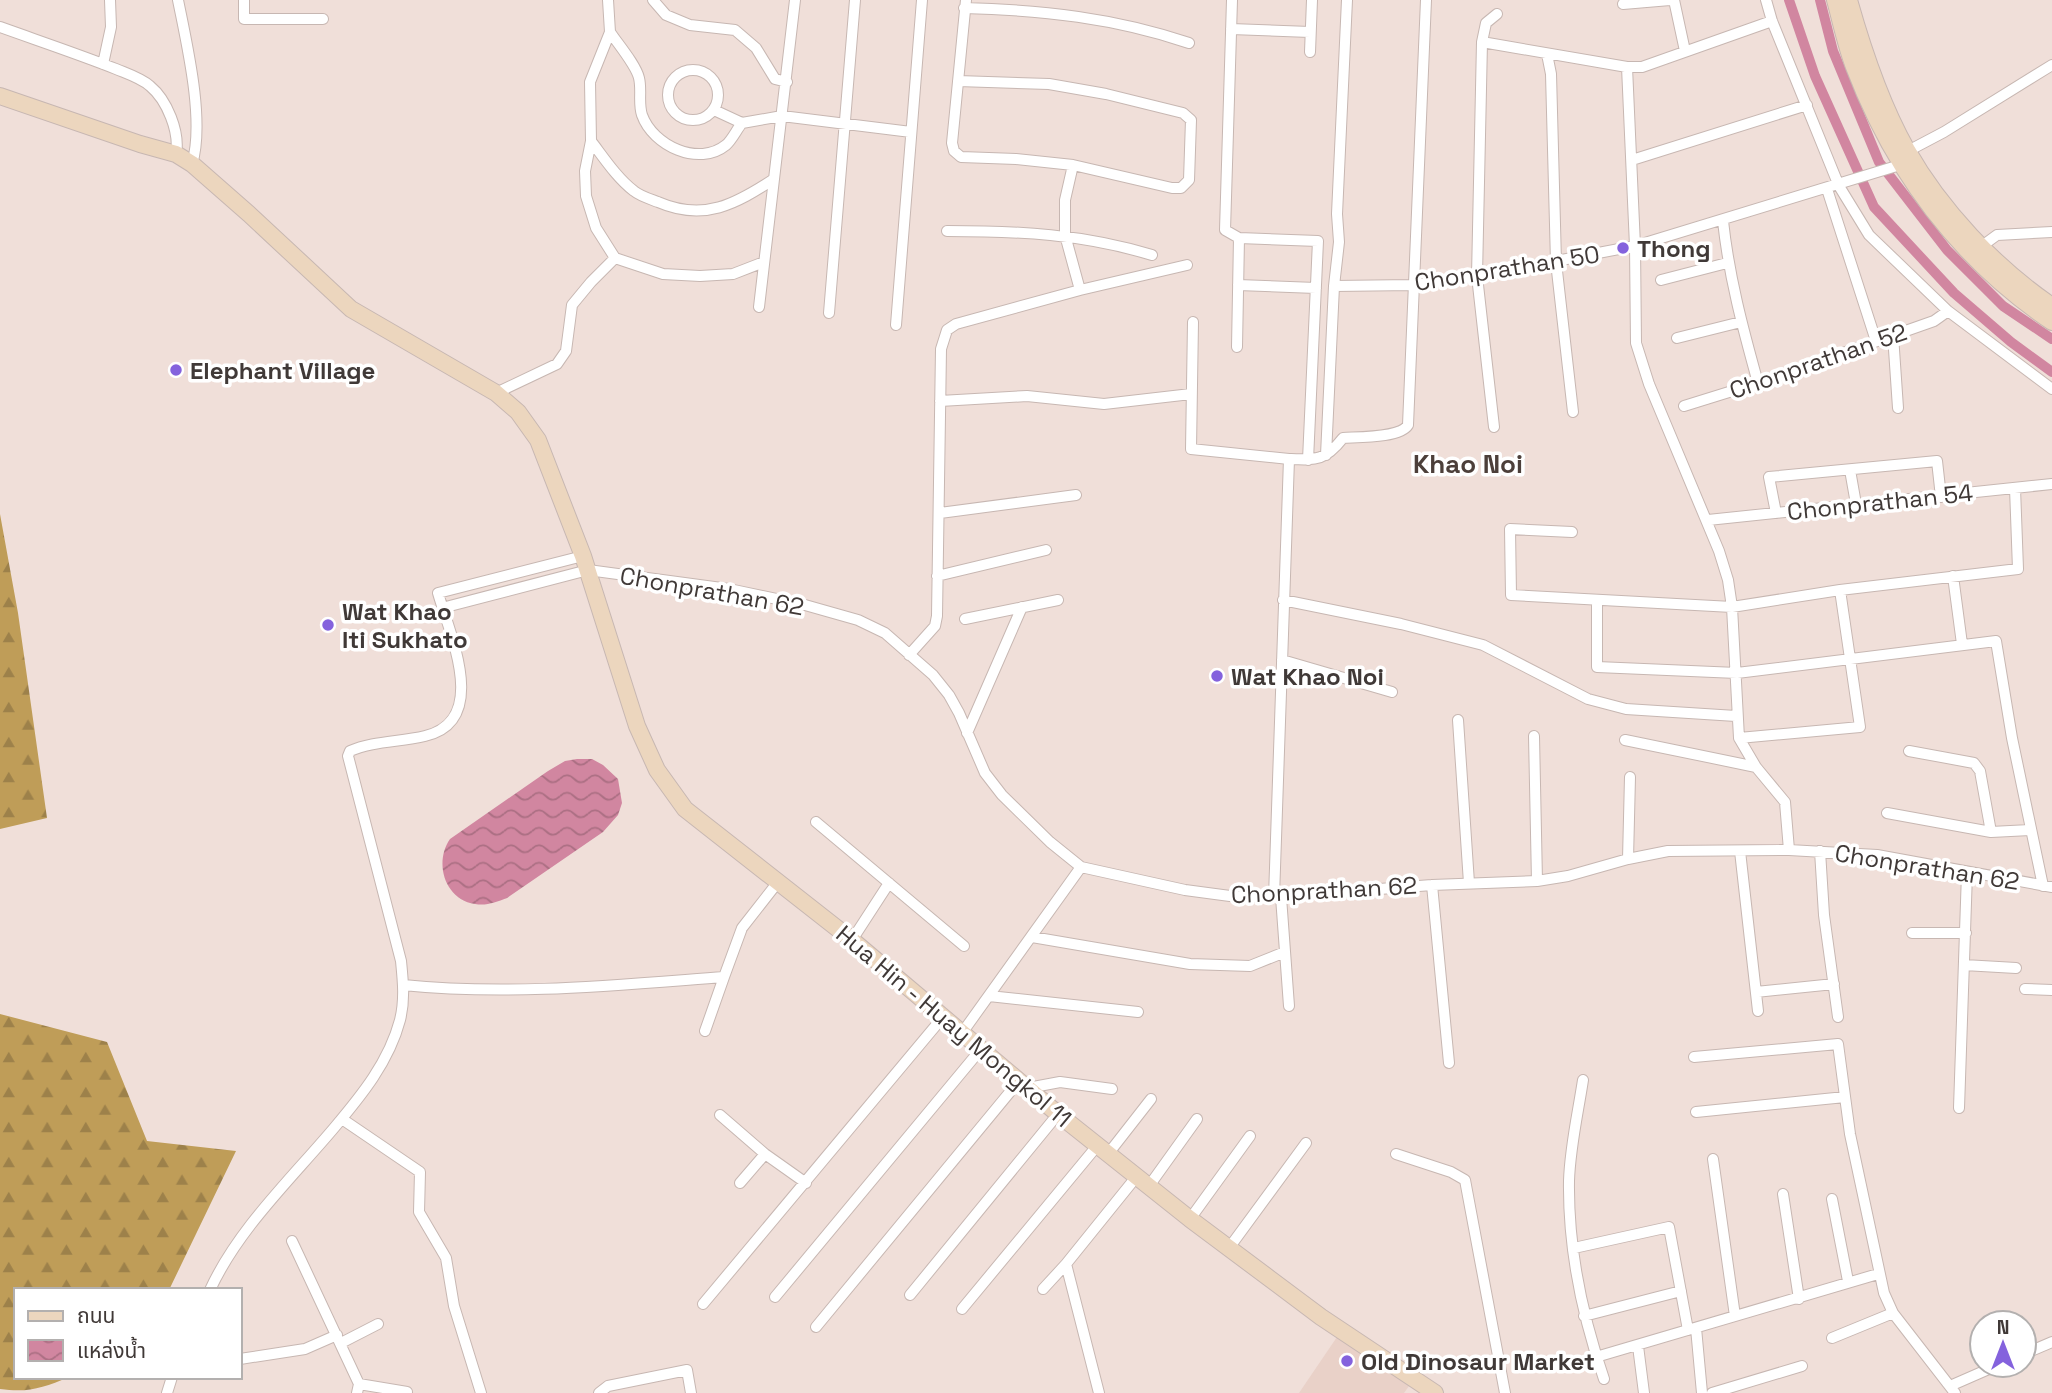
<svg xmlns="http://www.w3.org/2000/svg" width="2052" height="1393" font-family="'Space Grotesk','Noto Sans Thai',sans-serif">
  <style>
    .built { fill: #e9d1c8 }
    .forest { fill: url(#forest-firs) }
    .water { fill: url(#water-waves) }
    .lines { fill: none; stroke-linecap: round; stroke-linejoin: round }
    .canal { stroke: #d186a0; stroke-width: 10 }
    .street-casing { stroke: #c7b7b2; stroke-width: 12 }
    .secondary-casing { stroke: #c7b7b2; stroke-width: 18 }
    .street { stroke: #fff; stroke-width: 10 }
    .secondary { stroke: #ecd6be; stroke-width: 16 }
    .poi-dot { fill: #8462dd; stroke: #fff; stroke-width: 2.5 }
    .labels { text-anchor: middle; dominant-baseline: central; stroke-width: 7; stroke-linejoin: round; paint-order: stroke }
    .poi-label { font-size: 24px; font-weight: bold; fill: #403937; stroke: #fff; text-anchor: start }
    .street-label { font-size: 24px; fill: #403937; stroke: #fff }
    .neighbourhood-label { font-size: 26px; font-weight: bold; fill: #4c3f3a; stroke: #fff }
  </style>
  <defs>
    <pattern id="forest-firs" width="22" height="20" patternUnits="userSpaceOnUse" patternTransform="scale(1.75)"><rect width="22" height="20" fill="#bf9d58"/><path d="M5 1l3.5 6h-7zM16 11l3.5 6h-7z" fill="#9d814a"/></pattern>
    <pattern id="water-waves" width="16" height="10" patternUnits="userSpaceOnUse" patternTransform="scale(1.75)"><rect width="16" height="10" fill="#d186a0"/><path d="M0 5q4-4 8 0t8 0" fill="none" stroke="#ab6f83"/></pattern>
  </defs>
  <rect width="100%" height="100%" fill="#f0dfd9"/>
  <!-- built -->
  <path class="built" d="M1337,1337L1409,1386L1404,1393H1299Z"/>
  <!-- forest -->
  <path class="forest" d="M0,514L18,613L47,818L0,829Z
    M0,1014L107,1042L147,1141L236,1151L169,1290H16V1377H69C43,1388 28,1393 0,1389Z"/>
  <!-- water -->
  <path class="water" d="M577,759H592L603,765L618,779L622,803L618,815L603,832L507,898C496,902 487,906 475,904C444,899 434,862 450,839L548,771L565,761Z"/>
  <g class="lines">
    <!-- canal -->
    <path class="canal" d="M1789,0L1815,76L1874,207L1954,293L2011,342L2052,372
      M1820,0L1833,51L1879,162L1947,250L2003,306L2052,339"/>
    <!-- street casing -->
    <g class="street-casing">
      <path id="street" d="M178,0C187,45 205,121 192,164
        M244,0V19H323
        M608,0L610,32L590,82L591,141L585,171L586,196L596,228L615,258L663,274L700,276L733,274L764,262
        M653,0L666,15L690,25L735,30L756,48L775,79L787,82
        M1232,0L1225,230L1239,238L1318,241L1308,460
        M1674,0L1685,51
        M1766,0L1772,21L1839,186L1869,235L1948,311L2052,389
        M1623,4L1670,0
        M964,8C1042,10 1115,18 1189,43
        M0,27C39,41 78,54 116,69C128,74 141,78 150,86C167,100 180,132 176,154
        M1231,29L1310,32
        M610,32C618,44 636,65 639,78C642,90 638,103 642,115C653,146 699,167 726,145C732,140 737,129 742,123
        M1482,42L1627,67H1642L1772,21
        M1310,52L1312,0
        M1547,54L1551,74L1556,262L1573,412
        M103,64L111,27L110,0
        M1627,67L1635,246L1636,343L1649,384L1719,551L1728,580L1732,607L1739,738L1756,767L1785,802L1789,850
        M668 95a25 25 0 1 1 50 0a25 25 0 1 1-50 0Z
        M958,81L1049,84L1106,94L1183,113L1191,120L1189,180L1181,188H1172L1073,165L1016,159L961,157L954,151L952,143L966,0
        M714,110L742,123L782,116L911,132
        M591,141C604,158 617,178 634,191C640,196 650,199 658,202C704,222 736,204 774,179
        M1908,151L1944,132L2052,65
        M1632,160L1807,105
        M1073,165L1065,200V235L1080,290
        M1827,189L1876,341
        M1723,221C1729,277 1743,329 1758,383
        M947,231C1019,231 1083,234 1152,255
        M1982,246L1997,235L2052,232
        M1661,280L1727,263
        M1238,285L1316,288
        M1334,286L1413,285L1477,276L1635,246L1900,165
        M759,307L795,0
        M829,313L855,0
        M1193,322L1191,449L1289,459
        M896,325L922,0
        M1893,335L1898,408
        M1677,338L1741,322
        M1237,347L1239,238
        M496,393L557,364L566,351L572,305L591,282L615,258
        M940,401L1027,396L1104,404L1191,394
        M1684,406L1758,383L1934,321L1948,311
        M1494,427L1477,276L1482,42L1486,23L1497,14
        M1326,455L1334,286L1339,242L1337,214L1347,0
        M1850,470L1856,504
        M940,513L1076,495
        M1776,513L1769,477L1937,461L1941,497
        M1708,520L2052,484
        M1572,532L1510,529L1511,595L1732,607L1840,590L2018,569L2015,488
        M937,576L1046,550
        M1953,576L1962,644
        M1283,600L1401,624L1483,645L1588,699L1626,709L1736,716
        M1597,600V667L1737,673L1996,641L2012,738L2043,886
        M442,608L588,570L729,589L805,605L858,620L885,633L933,675L949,695L959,713L985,773L1002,795L1050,842L1081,867L1185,890L1230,896L1274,897L1432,885L1537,881L1568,876L1628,859L1668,851L1789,850L1877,855L2052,887
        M965,619L1058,600
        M909,655L935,626L937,616L941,349L947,330L956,324L1080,290L1187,265
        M1282,660L1392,692
        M1458,720L1469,883
        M967,733L1022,607
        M1534,736L1537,881
        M1739,738L1860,727L1840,590
        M1625,740L1756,767
        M1909,751L1974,763L1980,771L1991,832L2030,830
        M1887,813L1991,832
        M816,822L964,946
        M1740,851L1758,1011
        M1820,851L1824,915L1838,1017
        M1628,859L1630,777
        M1432,885L1449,1063
        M1274,897L1289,459C1316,460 1325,461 1343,438C1359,437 1400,438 1408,425L1426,0
        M1281,897L1289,1006
        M1912,933H1966
        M1032,937L1190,964L1250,966L1285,952
        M852,940L889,883
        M1964,965L2016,968
        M403,985C510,996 617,985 724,977L742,928L778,882
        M2025,989L2052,990
        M1756,992L1834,984
        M989,996L1138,1012
        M705,1031L724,977
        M962,1033L1081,867
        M1694,1057L1838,1044L1850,1134L1884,1293L1893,1313L1955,1393
        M1583,1080C1578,1113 1570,1147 1569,1181C1568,1249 1582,1315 1604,1379
        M1028,1088L1060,1082L1112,1089
        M1959,1108L1967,873
        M1696,1112L1845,1097
        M720,1115L765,1154L806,1183
        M342,1119L420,1172L419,1212L446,1258L454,1306L481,1393
        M1108,1154L1151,1099
        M1396,1154L1451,1172L1465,1180L1505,1393
        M1713,1159L1735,1316
        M740,1183L765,1154
        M1149,1186L1197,1119
        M1783,1194L1799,1299
        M1832,1199L1848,1281
        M1190,1219L1250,1136
        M292,1241L359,1384L357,1393
        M1229,1248L1306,1143
        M1574,1248L1669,1227L1688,1330
        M1066,1264L1099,1393
        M1043,1289L1066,1264L1137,1176
        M210,1290C238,1229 291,1179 334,1128C361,1096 389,1062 400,1020C405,1000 403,981 401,961L348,756L350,751C373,741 400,742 425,736C490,721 450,635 438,593L583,556
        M910,1295L1058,1114
        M775,1297L981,1049
        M703,1304L943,1017
        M962,1309L1097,1146
        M1584,1316L1681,1291
        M816,1327L1019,1081
        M1696,1328L1702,1393
        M1832,1338L1893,1313
        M341,1343L378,1324
        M1638,1346L1644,1393
        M2024,1354L2052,1342
        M1596,1357L1878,1274
        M240,1359L305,1349L337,1335
        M359,1384L407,1392
        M1950,1386L1998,1365
        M167,1393L172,1377
        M599,1393L608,1386L687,1370L691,1393
        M1712,1393L1802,1366"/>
    </g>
    <!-- secondary casing -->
    <g class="secondary-casing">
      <path id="secondary" d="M1835,0C1841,22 1846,46 1854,67C1894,172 1959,259 2052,322
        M1849,0C1863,50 1881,104 1907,150C1941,210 1995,267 2052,306
        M0,96L140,144L176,154L192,164L249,214L351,309L496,393L518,412L538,440L583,556L637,726L657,770L685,809L852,940L1058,1114L1190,1219L1321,1317L1435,1393"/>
    </g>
    <!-- street -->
    <use href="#street" class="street"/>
    <!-- secondary -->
    <use href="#secondary" class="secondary"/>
  </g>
  <!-- markers -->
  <g class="poi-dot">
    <circle cx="1623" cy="248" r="7"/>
    <circle cx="176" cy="370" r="7"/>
    <circle cx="328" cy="625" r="7"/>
    <circle cx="1217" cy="676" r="7"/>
    <circle cx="1347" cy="1361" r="7"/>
  </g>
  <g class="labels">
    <!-- poi labels -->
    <g class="poi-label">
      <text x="1637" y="248">Thong</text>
      <text x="190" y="370">Elephant Village</text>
      <text x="342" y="611">Wat Khao<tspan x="342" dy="28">Iti Sukhato</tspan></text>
      <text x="1231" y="676">Wat Khao Noi</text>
      <text x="1361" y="1361">Old Dinosaur Market</text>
    </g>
    <!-- street labels -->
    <g class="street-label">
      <text transform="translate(1507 268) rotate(-9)">Chonprathan 50</text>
      <text transform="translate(1818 361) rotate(-19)">Chonprathan 52</text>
      <text transform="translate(1880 502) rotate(-6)">Chonprathan 54</text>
      <text transform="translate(712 591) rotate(10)">Chonprathan 62</text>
      <text transform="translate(1927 867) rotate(9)">Chonprathan 62</text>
      <text transform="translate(1324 890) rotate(-3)">Chonprathan 62</text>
      <text transform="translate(954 1026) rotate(40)">Hua Hin - Huay Mongkol 11</text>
    </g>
    <!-- neighbourhood labels -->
    <g class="neighbourhood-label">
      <text x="1468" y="464">Khao Noi</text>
    </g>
  </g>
  <!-- legend -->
  <rect x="14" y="1288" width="228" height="91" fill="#ffffff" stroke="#b3b0af" stroke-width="2"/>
  <rect x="28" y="1311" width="35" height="10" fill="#ecd6be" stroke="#b3b0af" stroke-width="2"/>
  <text x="77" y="1323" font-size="21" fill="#403937">ถนน</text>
  <rect x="28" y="1340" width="35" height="21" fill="url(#water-waves)" stroke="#b3b0af" stroke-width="2"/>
  <text x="77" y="1358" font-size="21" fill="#403937">แหล่งน้ำ</text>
  <!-- north arrow -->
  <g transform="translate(2003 1344)"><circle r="33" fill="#ffffff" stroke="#b3b0af" stroke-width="2"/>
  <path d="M0-5L12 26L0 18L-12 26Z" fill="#8462dd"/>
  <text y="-10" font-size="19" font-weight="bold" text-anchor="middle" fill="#403937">N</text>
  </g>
</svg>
